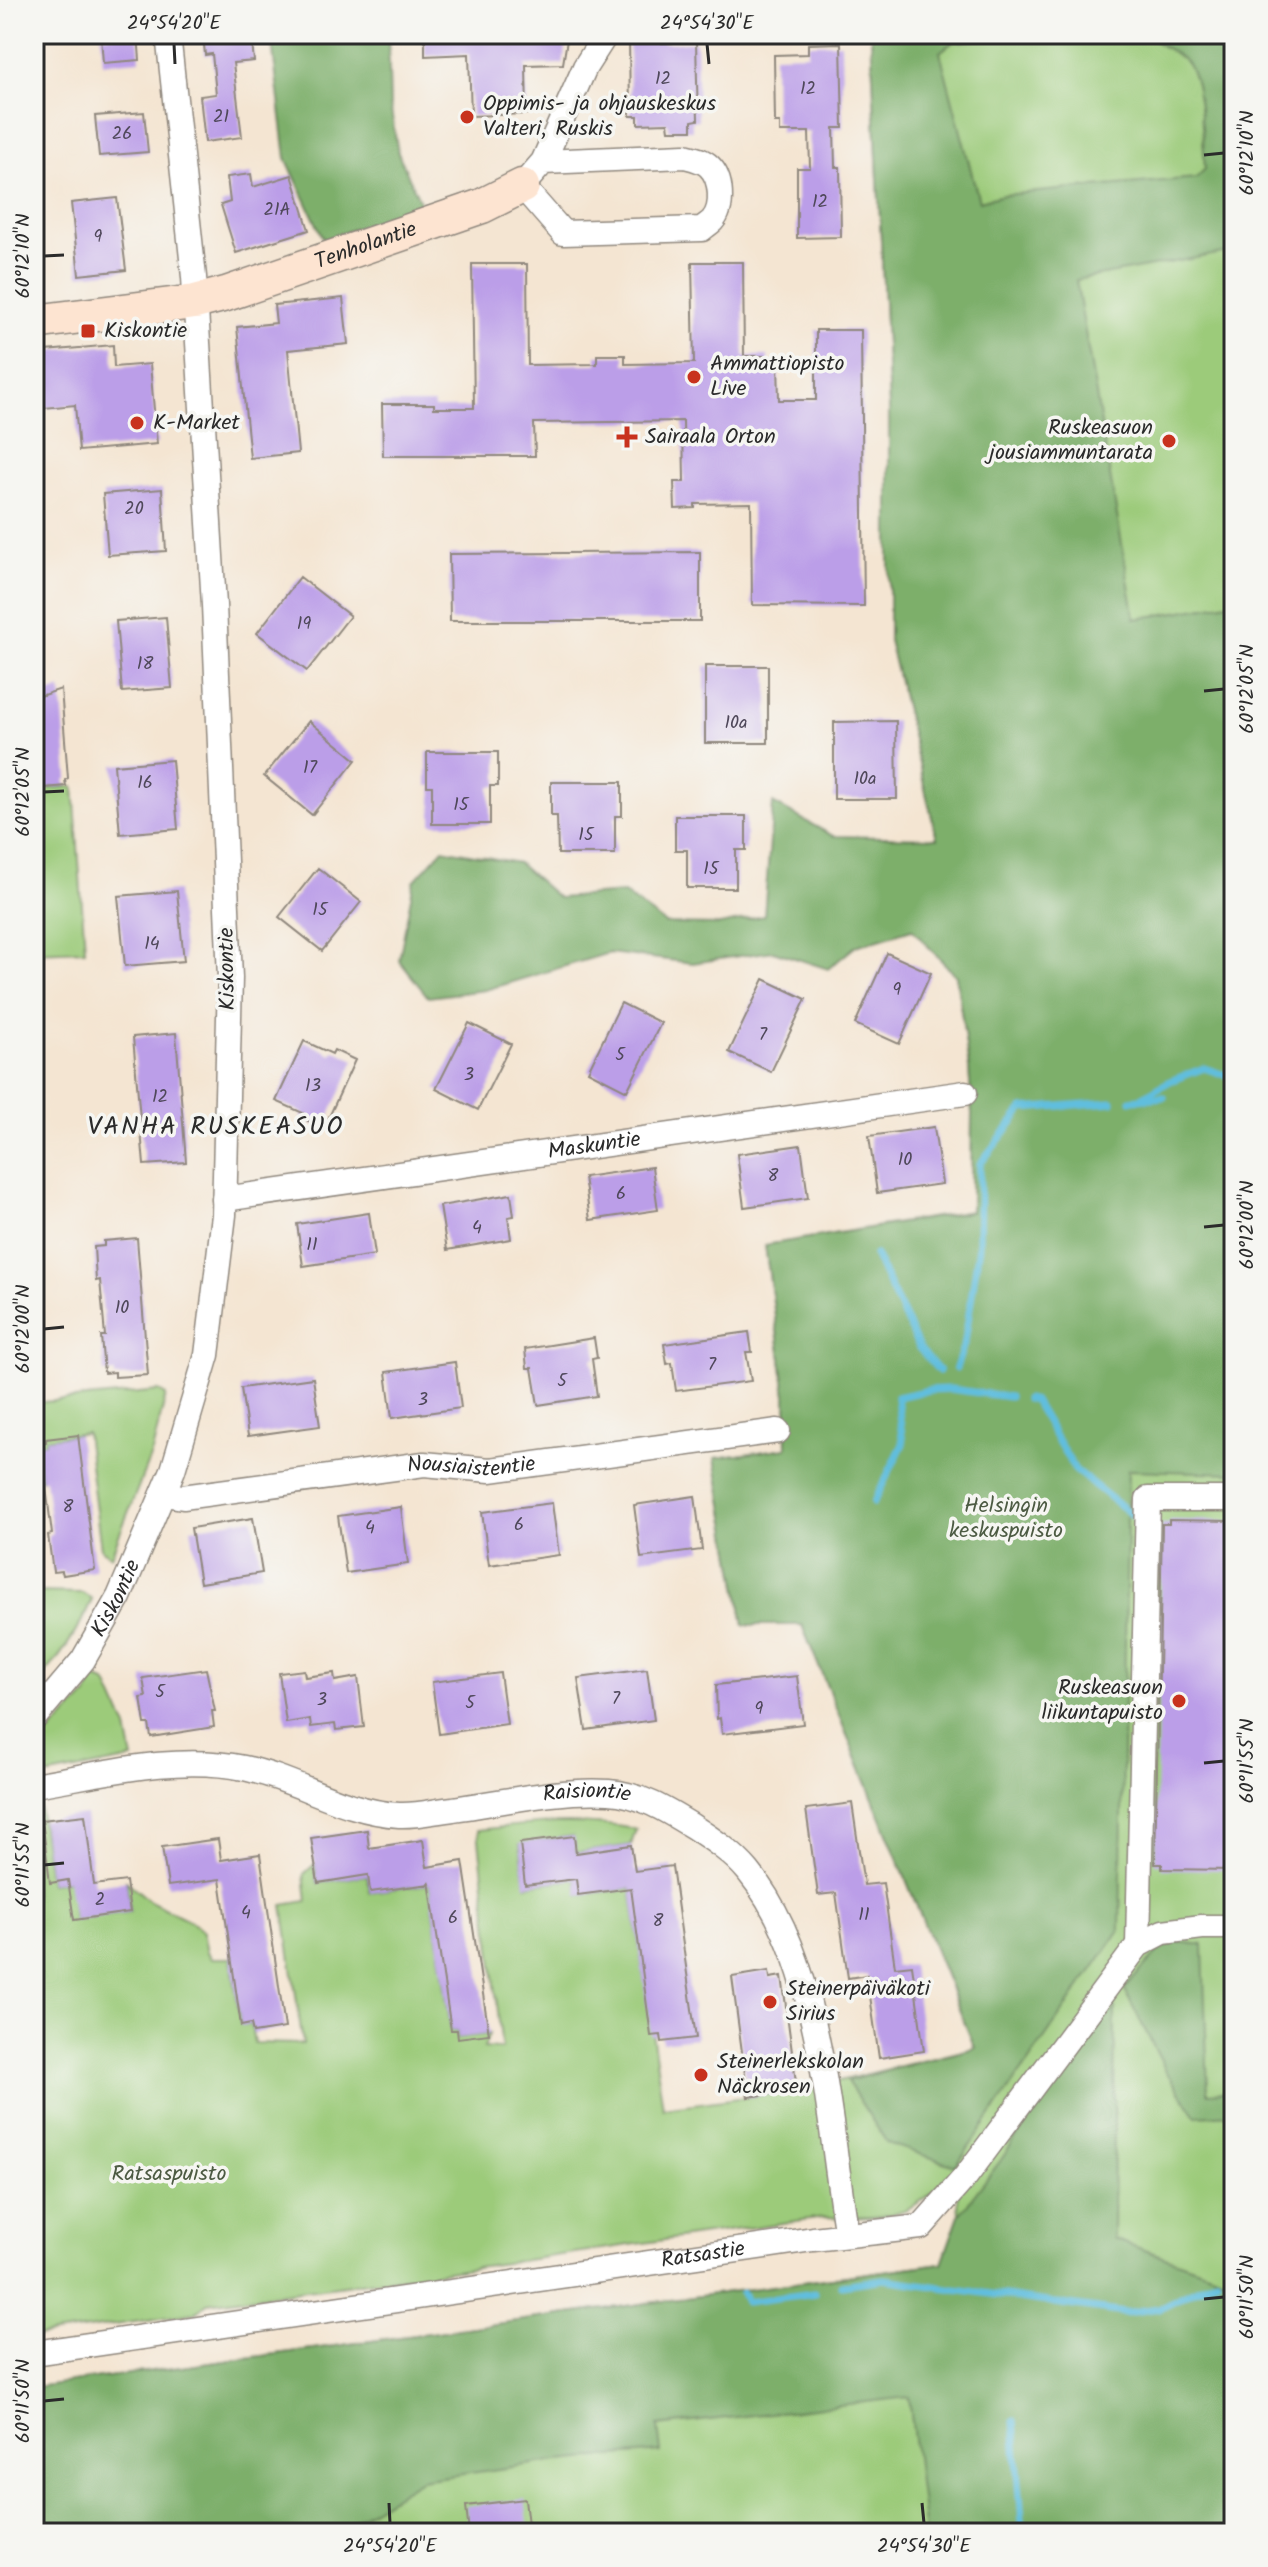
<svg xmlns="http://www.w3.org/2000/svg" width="1268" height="2567" font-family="Kalam,sans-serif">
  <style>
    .green { fill: #9ccb7a; stroke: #647b52; stroke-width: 2 }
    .forest { fill: #7daf6a; stroke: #546d4a; stroke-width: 2 }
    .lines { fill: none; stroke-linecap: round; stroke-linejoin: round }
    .stream { stroke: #60bede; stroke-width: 7 }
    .building { fill: #bb9ee8 }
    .street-casing { stroke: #90887e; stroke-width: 27 }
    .secondary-casing { stroke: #90887e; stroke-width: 37 }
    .street { stroke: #fff; stroke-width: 24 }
    .secondary { stroke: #fde4d1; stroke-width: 34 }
    .ticks { fill: none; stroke: #2b2b2b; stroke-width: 3 }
    .poi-dot { fill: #c8321e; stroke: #f6f6f2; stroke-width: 3 }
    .labels { text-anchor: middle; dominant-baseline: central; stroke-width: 7; stroke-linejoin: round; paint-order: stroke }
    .number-label { font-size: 18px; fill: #4f485a }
    .poi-label { font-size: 22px; fill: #2b2b2b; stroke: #f6f6f2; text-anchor: start }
    .street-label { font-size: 22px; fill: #2b2b2b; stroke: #f6f6f2 }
    .park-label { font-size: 22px; fill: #4d5b43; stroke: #f6f6f2 }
    .quarter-label { font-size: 26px; letter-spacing: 2px; fill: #2b2b2b; stroke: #f6f6f2 }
    .neatline { fill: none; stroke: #2b2b2b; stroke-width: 3 }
    .ticks-label { font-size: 20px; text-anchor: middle; fill: #2b2b2b }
  </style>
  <rect width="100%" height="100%" fill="#f6f6f2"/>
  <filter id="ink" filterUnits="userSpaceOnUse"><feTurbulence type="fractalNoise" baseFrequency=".0125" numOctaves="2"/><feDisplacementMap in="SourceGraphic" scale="16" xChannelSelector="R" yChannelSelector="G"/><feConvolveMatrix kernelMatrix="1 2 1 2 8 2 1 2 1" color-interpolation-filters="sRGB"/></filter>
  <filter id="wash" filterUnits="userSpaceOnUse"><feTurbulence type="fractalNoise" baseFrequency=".006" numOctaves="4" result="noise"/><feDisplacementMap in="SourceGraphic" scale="32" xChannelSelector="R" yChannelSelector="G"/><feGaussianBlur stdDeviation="1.8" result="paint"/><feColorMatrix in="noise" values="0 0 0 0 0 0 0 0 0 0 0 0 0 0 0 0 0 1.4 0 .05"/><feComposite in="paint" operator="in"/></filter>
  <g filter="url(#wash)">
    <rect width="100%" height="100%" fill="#f4e5d2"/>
    <!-- green -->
    <path class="green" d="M871,34H1234V2533H34V2387L942,2263L959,2215L956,2167C946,2177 936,2190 924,2199C895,2221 859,2218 824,2217L421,2275L207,2303L195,2313L34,2337V1807L39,1806L50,1883L70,1880L74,1919L130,1912L126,1881L150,1901L191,1921L203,1932L207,1952L212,1958H231L241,2025L251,2024L254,2043L303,2044L283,1905L307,1901L304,1874L315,1864L318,1883L367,1875L370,1892L430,1884L451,2030H457L458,2038L489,2034L484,2048L502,2049L478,1830C535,1823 579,1819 636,1829L631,1845L576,1853L573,1836L520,1844L526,1885L576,1879L579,1895L631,1888L663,2108L806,2089L975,2048L802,1625H744L715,1458L787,1448L786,1394L765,1245L971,1211L972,1113L969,1067L937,838L889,640V406Z
      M74,786L85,950L34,952V789Z
      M159,1391L166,1395L152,1452L111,1556L101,1549L86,1433L46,1439V1443L37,1444L41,1479L34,1480V1403Z
      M34,1592L82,1593L92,1599C78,1632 60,1660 34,1685Z
      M96,1678L107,1683L127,1728L133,1759L34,1778V1749L87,1695Z"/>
    <!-- forest -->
    <path class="forest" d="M271,34H388L390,104L398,153L421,204L324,240L286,158Z
      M871,34H1043L953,42L940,52L979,201L1003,195L1196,178L1205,169C1203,144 1202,80 1186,62C1182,57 1153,41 1144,34H1234V251L1076,280L1135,619L1234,602V1473L1128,1470L1120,1930L956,2166L887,2143L847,2081L975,2048L802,1625H744L715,1458L787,1448L786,1394L765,1245L971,1212L972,1113L969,1067L956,976L912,929L856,946L828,969L773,951L693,963L609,953L485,990L428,997L399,960L414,881L443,849L518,863L558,898L623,893L666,924L720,925L764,916L773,803L833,836L937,838L889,640V406Z
      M1179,1942L1203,1945L1208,2093L1224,2092L1234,2106V2114L1196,2116L1166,2071L1124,1989L1161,1949Z
      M1115,2009L1113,2239L1234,2281V2533H925L909,2397L658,2426L661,2452L547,2462L421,2480L334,2533H34V2387L942,2263L959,2215L1001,2160L1087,2033Z"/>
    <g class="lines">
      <!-- stream -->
      <path class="stream" d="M1140,1099L1170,1081L1204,1068L1234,1078
        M1131,1100L1164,1097
        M875,1255L919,1348L939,1371
        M956,1368L965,1341L979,1246L980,1164L1023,1109L1112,1102
        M1026,1399L1034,1401L1075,1470L1132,1515
        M874,1502L903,1444L897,1397L929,1390L950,1389L1009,1397
        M842,2285L884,2279L1125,2313L1159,2308L1217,2279
        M742,2293L746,2302L815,2293
        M1014,2421L1023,2533"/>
    </g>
    <g id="blocks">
      <!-- building -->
      <path class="building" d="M138,34L140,60L103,63L101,36Z
        M203,34H251L254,61L233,63L242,137L205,142L200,96L216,94L212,54L205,55Z
        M425,34H568L563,64L526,65L527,114L471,116L469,54L425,56Z
        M662,35V43L696,42L698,120L692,121V130H669L668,123L638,124V116H630L629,36Z
        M841,43L843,128H834L835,167H840L841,237L797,238V168H810L809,132H780V123H775L774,55L808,54V44Z
        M144,112L148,152L99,156L95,116Z
        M251,174L253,187L292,175L309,230L236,253L221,205L230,202L227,177Z
        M117,198L126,270L79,275L71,203Z
        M692,262H743L744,356H768V364H778L779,400H816V330H861L864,606L752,605L751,503L695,504V508L675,509L674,482H684L683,421L534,423L535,456H383L382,404H434V408H474L472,264H527L528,365L597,364V355H625V364L694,363Z
        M343,298L348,344L288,350L298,453L250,458L237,327L276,323L274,305Z
        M113,345L114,367L150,364L157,444L79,451L75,405L34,409V352Z
        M162,489L166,551L108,555L103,494Z
        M700,552V621H450L449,554Z
        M300,577L350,616L307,671L257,633Z
        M166,617L172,688L122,692L116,621Z
        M705,666H768V743H705Z
        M61,689L68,778L65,780L66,786L34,789V698Z
        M309,721L356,760L312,815L264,776Z
        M896,721L897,799H834V722Z
        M427,752H498V786H490V824H432V786H427Z
        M172,760L178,829L120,834L114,765Z
        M551,782H622V816H615V854H558L557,816H551Z
        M675,816H746V850H736V888H687V850H675Z
        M318,868L361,902L322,951L279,917Z
        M177,891L184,961L125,966L118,896Z
        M887,953L931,973L899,1044L855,1024Z
        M764,979L806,999L771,1072L729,1052Z
        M621,1003L661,1023L627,1091L588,1071Z
        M469,1023L511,1044L478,1110L436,1089Z
        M176,1033L186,1162L144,1165L133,1037Z
        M304,1041L332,1054L334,1050L355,1060L324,1128L301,1118L303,1113L276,1101Z
        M934,1127L942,1184L877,1193L869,1136Z
        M801,1145L808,1198L744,1207L737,1154Z
        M652,1167L658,1210L590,1220L584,1177Z
        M511,1194L514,1216L508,1217L511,1239L447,1250L440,1206Z
        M369,1213L375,1255L303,1266L297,1224Z
        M137,1238L148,1375L115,1377V1372L104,1373L101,1336H105L100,1280L96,1281L94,1247L104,1246V1241Z
        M749,1332L752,1352H746L751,1381L676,1391L672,1363L667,1364L664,1344Z
        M594,1338L597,1358L592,1359L597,1396L538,1405L532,1368H527L525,1349Z
        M455,1362L461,1408L392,1418L386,1372Z
        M313,1378L320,1426L248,1436L241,1388Z
        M78,1435L95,1570L63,1575L62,1571L53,1572L48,1535L52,1534L45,1479H41L36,1444L46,1443V1439Z
        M695,1496L702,1550L641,1558L634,1505Z
        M552,1503L559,1555L489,1565L482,1512Z
        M401,1507L408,1564L346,1573L338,1516Z
        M253,1518L262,1573L200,1583L191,1528Z
        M1169,1520L1234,1521V1870L1162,1869V1864H1155L1162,1524H1169Z
        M206,1669L215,1711H212L214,1727L151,1737L149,1724H145L141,1698L146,1697L143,1678Z
        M647,1669L654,1720L586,1730L578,1678Z
        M304,1670L305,1677L334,1673L335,1681L358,1677L364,1727L336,1730L335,1724L311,1727L310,1719L286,1723L279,1673Z
        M500,1673L507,1724L439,1734L432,1682Z
        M797,1676L803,1724L722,1734L720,1718L717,1719L716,1685Z
        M852,1803L864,1885L883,1883L895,1967L912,1965L924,2051L879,2058L867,1975L848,1978L836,1893L818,1895L806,1809Z
        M85,1815L94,1885L126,1881L130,1912L74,1920L68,1880L50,1883L42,1820Z
        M367,1830L369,1848L423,1840L427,1867L463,1861L489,2034L458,2038L457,2030H451L429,1881L430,1884L370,1892L368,1875L318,1883L311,1838Z
        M574,1836L576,1853L631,1845L635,1871L672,1866L696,2038L662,2042L661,2035L651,2036L631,1888L578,1895L576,1879L525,1885L520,1843Z
        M218,1839L221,1860L260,1854L285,2028L253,2033L251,2024L241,2026L220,1879L168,1886L162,1847Z
        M769,1971L770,1978L782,1976L797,2090L748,2097L732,1977Z
        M525,2499L529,2533H469L466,2506Z"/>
    </g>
  </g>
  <g filter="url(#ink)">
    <use href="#blocks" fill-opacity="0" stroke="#90887e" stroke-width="2"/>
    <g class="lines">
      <!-- street casing -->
      <g class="street-casing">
        <g id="street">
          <path d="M543,162L685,156C693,158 703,160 709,166C722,178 724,208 712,221C709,224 705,226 702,229L563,233L522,186L543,162L585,67L606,34"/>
          <path id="s1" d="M224,1199L965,1093"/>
          <path id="s2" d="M164,1494L183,1497L424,1464L490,1470L778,1431"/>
          <path id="s3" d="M34,1718L83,1660L119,1597L173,1470L207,1355L224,1215L230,978L214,605L194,277L168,34"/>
          <path id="s4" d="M34,1785C102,1774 175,1754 244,1768C297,1779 343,1812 399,1815C416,1816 435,1811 453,1809C504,1802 557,1789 609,1792C640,1794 666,1810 692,1826C712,1839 733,1853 748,1871C822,1961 828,2123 847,2235"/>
          <path d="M1138,1945L1148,1499H1234"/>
          <path id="s5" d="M34,2353L813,2239L921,2227L966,2176L1138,1945L1163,1932L1202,1927H1234"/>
        </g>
      </g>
      <!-- secondary casing -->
      <g class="secondary-casing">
        <g id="secondary">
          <path id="s6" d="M34,322L195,302L226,294L482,206L522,186"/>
        </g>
      </g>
      <!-- street -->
      <use href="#street" class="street"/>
      <!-- secondary -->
      <use href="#secondary" class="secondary"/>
    </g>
  </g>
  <!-- ticks -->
  <path class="ticks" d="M174,44L175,64M707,44L709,64M1204,155L1224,153M44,256L64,255M1204,691L1224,689M44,792L64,791M1204,1227L1224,1225M44,1329L64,1327M1204,1763L1224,1761M44,1865L64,1863M1204,2299L1224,2297M44,2401L64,2399M389,2503L390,2523M922,2503L924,2523"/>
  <!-- markers -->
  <g class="poi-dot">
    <circle cx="467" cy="117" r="8"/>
    <rect x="80" y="323" width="16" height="16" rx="4"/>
    <circle cx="694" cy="377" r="8"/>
    <circle cx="137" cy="423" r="8"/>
    <path d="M623 425h8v8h8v8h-8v8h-8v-8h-8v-8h8z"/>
    <circle cx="1169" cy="441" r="8"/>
    <circle cx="1179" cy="1701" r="8"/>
    <circle cx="770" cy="2002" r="8"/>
    <circle cx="701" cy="2075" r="8"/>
  </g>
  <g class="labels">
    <!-- number labels -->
    <g class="number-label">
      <text x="663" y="79">12</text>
      <text x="808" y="89">12</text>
      <text x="221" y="117">21</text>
      <text x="122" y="134">26</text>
      <text x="820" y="202">12</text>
      <text x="277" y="210">21A</text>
      <text x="98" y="237">9</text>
      <text x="134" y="509">20</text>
      <text x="304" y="624">19</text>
      <text x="145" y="664">18</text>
      <text x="736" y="723">10a</text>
      <text x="310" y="768">17</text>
      <text x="865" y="779">10a</text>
      <text x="145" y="783">16</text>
      <text x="461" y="805">15</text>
      <text x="586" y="835">15</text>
      <text x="711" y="869">15</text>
      <text x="320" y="910">15</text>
      <text x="152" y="944">14</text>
      <text x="897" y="990">9</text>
      <text x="763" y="1035">7</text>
      <text x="620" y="1055">5</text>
      <text x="469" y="1075">3</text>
      <text x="313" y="1086">13</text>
      <text x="160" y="1097">12</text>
      <text x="905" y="1160">10</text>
      <text x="773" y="1176">8</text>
      <text x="621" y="1194">6</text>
      <text x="477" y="1228">4</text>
      <text x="312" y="1245">11</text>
      <text x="122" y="1308">10</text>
      <text x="712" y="1365">7</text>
      <text x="562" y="1381">5</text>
      <text x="423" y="1400">3</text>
      <text x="68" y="1507">8</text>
      <text x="519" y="1525">6</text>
      <text x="370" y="1528">4</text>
      <text x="160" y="1692">5</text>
      <text x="616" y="1699">7</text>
      <text x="322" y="1700">3</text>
      <text x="470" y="1703">5</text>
      <text x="759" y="1709">9</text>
      <text x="100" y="1900">2</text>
      <text x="246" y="1913">4</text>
      <text x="864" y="1915">11</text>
      <text x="453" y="1918">6</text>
      <text x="658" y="1921">8</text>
    </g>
    <!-- poi labels -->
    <g class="poi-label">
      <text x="483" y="104">Oppimis- ja ohjauskeskus<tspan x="483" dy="25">Valteri, Ruskis</tspan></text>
      <text x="104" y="331">Kiskontie</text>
      <text x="710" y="364">Ammattiopisto<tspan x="710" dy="25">Live</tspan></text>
      <text x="153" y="423">K-Market</text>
      <text x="1153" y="428" text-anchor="end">Ruskeasuon<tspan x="1153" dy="25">jousiammuntarata</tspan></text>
      <text x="645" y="437">Sairaala Orton</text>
      <text x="1163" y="1688" text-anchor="end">Ruskeasuon<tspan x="1163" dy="25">liikuntapuisto</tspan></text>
      <text x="786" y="1989">Steinerpäiväkoti<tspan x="786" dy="25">Sirius</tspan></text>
      <text x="717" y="2062">Steinerlekskolan<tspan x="717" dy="25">Näckrosen</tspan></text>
    </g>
    <!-- street labels -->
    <g class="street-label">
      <text stroke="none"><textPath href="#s6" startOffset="342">Tenholantie</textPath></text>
      <text transform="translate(228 969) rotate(-91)">Kiskontie</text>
      <text stroke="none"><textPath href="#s1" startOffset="374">Maskuntie</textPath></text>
      <text stroke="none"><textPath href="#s2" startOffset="310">Nousiaistentie</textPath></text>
      <text stroke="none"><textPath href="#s3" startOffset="146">Kiskontie</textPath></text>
      <text stroke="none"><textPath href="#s4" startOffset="564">Raisiontie</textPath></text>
      <text stroke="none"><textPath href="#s5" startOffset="676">Ratsastie</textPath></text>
    </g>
    <!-- park labels -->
    <g class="park-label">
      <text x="1006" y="1506">Helsingin<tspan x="1006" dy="25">keskuspuisto</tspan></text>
      <text x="169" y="2174">Ratsaspuisto</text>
    </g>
    <!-- quarter labels -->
    <g class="quarter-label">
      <text x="216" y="1127">VANHA RUSKEASUO</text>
    </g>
  </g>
  <!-- margin -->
  <rect width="1268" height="2567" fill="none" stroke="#f6f6f2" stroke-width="88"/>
  <rect x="44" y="44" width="1180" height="2479" class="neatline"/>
  <g class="ticks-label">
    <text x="174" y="29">24°54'20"E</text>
    <text x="707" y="29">24°54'30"E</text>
    <text transform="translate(1246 153) rotate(-90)" y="7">60°12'10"N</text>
    <text transform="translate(22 256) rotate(-90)" y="7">60°12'10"N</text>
    <text transform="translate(1246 689) rotate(-90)" y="7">60°12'05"N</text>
    <text transform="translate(22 792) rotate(-90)" y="7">60°12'05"N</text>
    <text transform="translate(1246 1225) rotate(-90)" y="7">60°12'00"N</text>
    <text transform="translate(22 1329) rotate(-90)" y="7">60°12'00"N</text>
    <text transform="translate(1246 1761) rotate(-90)" y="7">60°11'55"N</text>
    <text transform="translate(22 1865) rotate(-90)" y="7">60°11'55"N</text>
    <text transform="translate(1246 2297) rotate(-90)" y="7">60°11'50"N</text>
    <text transform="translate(22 2401) rotate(-90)" y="7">60°11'50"N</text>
    <text x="390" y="2552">24°54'20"E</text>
    <text x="924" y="2552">24°54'30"E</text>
  </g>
</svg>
